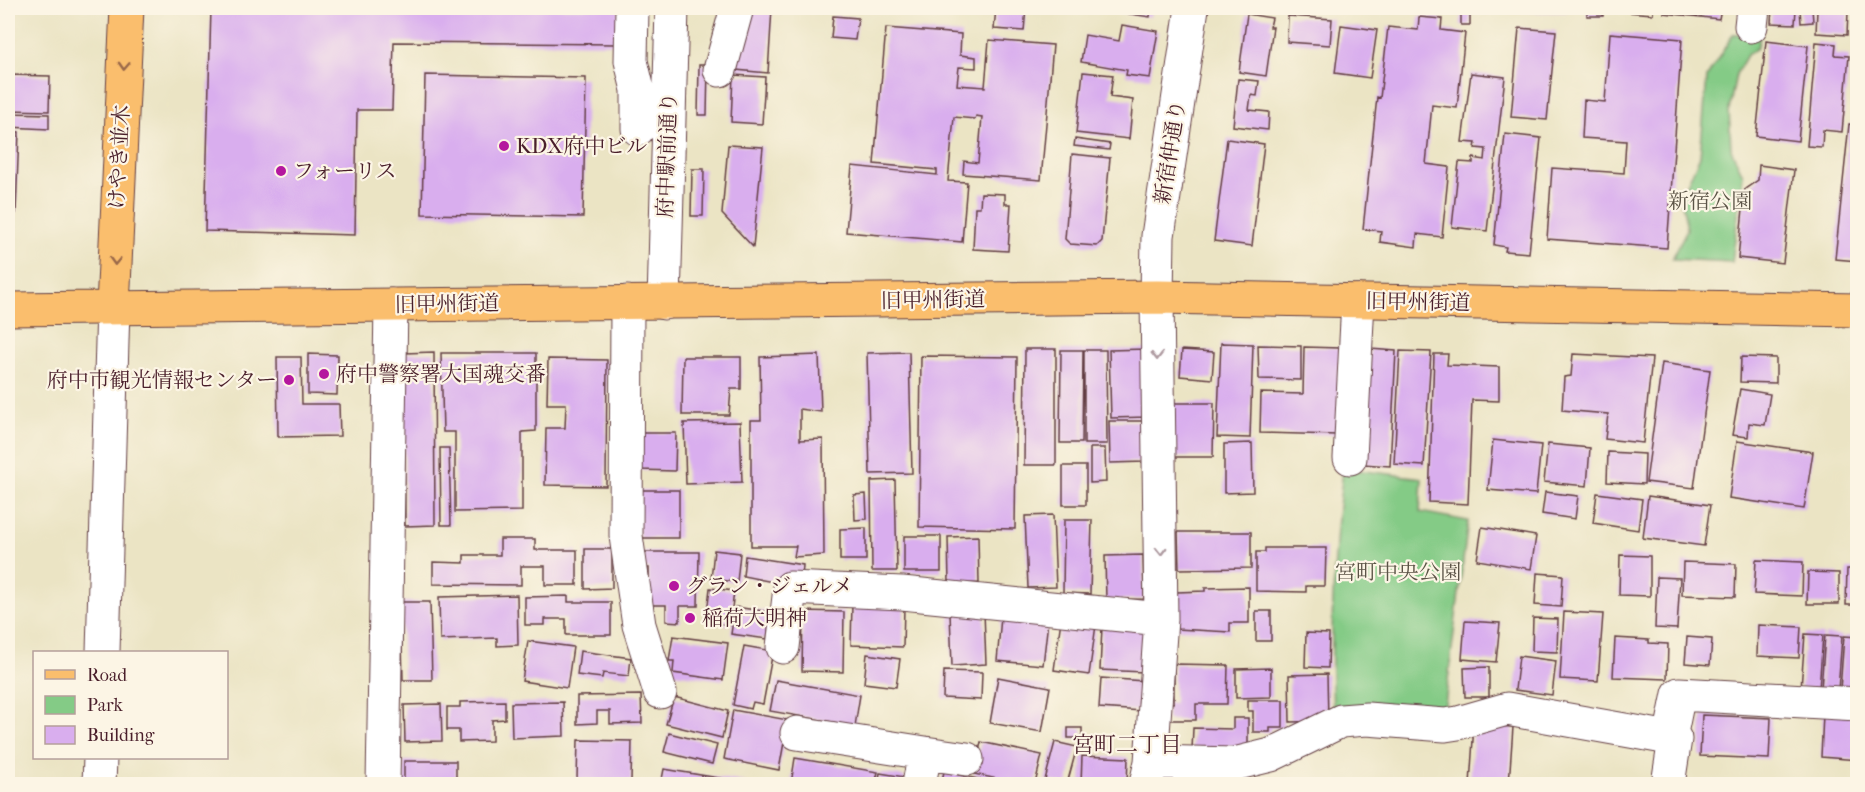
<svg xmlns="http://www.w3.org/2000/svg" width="1865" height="792" font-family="'IM FELL French Canon','Noto Serif JP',serif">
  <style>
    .green { fill: #84cb86; stroke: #677558; stroke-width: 1.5 }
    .building { fill: #d9aeee }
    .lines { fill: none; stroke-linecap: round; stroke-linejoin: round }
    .minor-casing { stroke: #623d42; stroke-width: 35 }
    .major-casing { stroke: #623d42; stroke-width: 35 }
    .minor { stroke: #fff; stroke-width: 33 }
    .major { stroke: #fabe6d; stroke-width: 33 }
    .oneway { stroke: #996749 }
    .oneway2 { stroke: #ae9aa0 }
    .poi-dot { fill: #b5179e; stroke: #fcf5e5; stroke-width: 2 }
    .labels { text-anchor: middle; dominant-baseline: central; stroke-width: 4.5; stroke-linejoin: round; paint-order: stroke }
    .poi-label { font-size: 21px; fill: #4a1f2b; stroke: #fcf5e5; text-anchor: start }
    .street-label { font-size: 21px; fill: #4a1f2b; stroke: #fcf5e5 }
    .park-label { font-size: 21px; fill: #5b5346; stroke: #fcf5e5 }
    .neighbourhood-label { font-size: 22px; fill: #4a1f2b; stroke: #fcf5e5 }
  </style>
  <rect width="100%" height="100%" fill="#fcf5e5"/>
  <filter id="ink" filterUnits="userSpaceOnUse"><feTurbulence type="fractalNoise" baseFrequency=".0167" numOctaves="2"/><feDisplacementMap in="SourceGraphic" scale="12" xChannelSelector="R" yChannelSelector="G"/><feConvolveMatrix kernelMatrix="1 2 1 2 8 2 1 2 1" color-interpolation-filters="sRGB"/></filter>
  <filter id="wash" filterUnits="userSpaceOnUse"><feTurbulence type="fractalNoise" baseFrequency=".008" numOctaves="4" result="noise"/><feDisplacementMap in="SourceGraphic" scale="24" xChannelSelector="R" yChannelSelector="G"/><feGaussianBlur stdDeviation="1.35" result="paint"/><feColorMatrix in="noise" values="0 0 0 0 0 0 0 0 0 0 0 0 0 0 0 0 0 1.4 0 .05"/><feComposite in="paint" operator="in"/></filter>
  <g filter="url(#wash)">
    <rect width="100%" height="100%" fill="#ebe4c4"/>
    <!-- green -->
    <path class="green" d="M1733,34H1761L1757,48L1747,55L1736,74L1729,110L1731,149L1743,175L1732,262L1672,259L1687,229L1681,197L1700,156L1707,77Z
      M1343,470H1356L1422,478L1420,512L1468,521L1444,712L1333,716C1330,634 1333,552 1343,470Z"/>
    <g id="blocks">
      <!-- building -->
      <path class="building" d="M211,8H619L618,44L394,42L392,110H357L355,235L205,231Z
        M741,8H772L768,73L736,70Z
        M996,8H1026L1024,31L994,29Z
        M1090,8H1151L1150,17Z
        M1350,8H1375V10H1350Z
        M1529,8H1567V12H1529Z
        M1587,8H1603V16H1587Z
        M1613,8H1654L1653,14L1613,11Z
        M1664,8H1721L1719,19L1664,13Z
        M1772,8L1796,9L1795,24L1771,23Z
        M1812,8L1813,22L1801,23L1800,9Z
        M1461,9H1470V25H1461Z
        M1817,10L1848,12L1847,35L1816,33Z
        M1247,14L1272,18L1270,27H1273L1266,76L1239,72Z
        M833,16L858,18L855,40L831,38Z
        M1288,16L1332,19L1330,45L1287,42Z
        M1419,17L1442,19L1441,30L1465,33L1457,108L1432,105L1426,164L1449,167L1442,237L1417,234L1416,247L1380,242L1381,231L1363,229L1377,97L1380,98L1388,27L1418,30Z
        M1122,25L1158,31L1150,78L1126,75L1127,70L1081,62L1085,35L1119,41Z
        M1341,25L1377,30L1370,78L1335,73Z
        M886,28L961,34L960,55L976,57V68L959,67L957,85L985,87L989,40L1053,45L1041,180L963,174L964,161L978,163L982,117L976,116L975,119L954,117L948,181L967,182L962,242L846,232L852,166L937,175V170L874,164Z
        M1519,28L1556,31L1547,120L1511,117Z
        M1610,33L1682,39L1667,248L1547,239L1552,168L1624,173L1626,141L1582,138L1584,100L1605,102Z
        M1766,41L1808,46L1798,141L1756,136Z
        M1816,42L1836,44L1835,55L1849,56L1842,132L1823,130L1822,147L1807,146Z
        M699,65H708L707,115H698Z
        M1083,72L1113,75L1110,97L1133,100L1129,139L1076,133Z
        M1471,73L1505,77L1487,231L1452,227L1459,162L1473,163V158L1485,160L1486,149L1475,148L1476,143L1462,142Z
        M8,75L50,76L49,111L8,110Z
        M425,75L586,78L583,217L422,214Z
        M733,75L765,77L762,124L731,122Z
        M1238,79L1259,81L1257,96L1251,95L1249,110L1269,112L1268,130L1233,126Z
        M8,113L49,114V129L8,127Z
        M1849,124L1858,125V261L1835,259Z
        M8,131L19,132L16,213H8Z
        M1505,134L1541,138L1529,253L1505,251L1506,247L1494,245Z
        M1075,139L1110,144L1109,150L1074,146Z
        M1227,139L1264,144L1252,246L1214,241Z
        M728,145L763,147L753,247L722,214Z
        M1072,154L1110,158L1102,241L1097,246L1070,244L1065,239Z
        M1759,165L1794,170L1783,263L1738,258L1745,189L1758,180Z
        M692,169H704L703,216H691Z
        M981,193L1005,194V204H1011L1008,251L973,249L975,207H980Z
        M1221,343L1253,344L1250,438L1217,437Z
        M1258,345L1301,346V380L1259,379Z
        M1304,347L1340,348L1338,435L1260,433L1261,393L1303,394Z
        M1025,349H1056V465H1024Z
        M1146,349L1147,417L1111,418L1109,350Z
        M1370,349L1396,351L1390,466L1363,464Z
        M1061,350H1083L1082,443H1060Z
        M1084,350H1106L1107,444H1084Z
        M1182,350L1214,352L1212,379L1180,376Z
        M1400,351L1431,352L1424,466L1394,464Z
        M434,352L435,525L405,526L404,353Z
        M909,352L912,473L870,474L867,353Z
        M441,353H536V431L522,432V511L455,512V432H443Z
        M308,354L338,355L337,395L308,394Z
        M1434,354H1448L1447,365L1499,367V401L1472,400L1468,504L1429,502Z
        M1573,354L1652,358L1643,443L1605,439L1608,414L1562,410L1564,377L1571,376Z
        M819,355L821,412L800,409V440L823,439L824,555L794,557L796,546H751V420H761L760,357Z
        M921,356L1017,357L1015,529L919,527Z
        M277,357H301L302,404H339L340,436L278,437Z
        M683,357H741V389H731L729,415H682Z
        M1741,357L1776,358V383L1740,382Z
        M548,359L607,360L606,486L545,485L546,428H565L566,404H547Z
        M1662,363L1710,370L1694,488L1646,482Z
        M1740,389L1770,394L1765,425L1749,423L1748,437L1732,435Z
        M1173,403H1214L1213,457H1172Z
        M1109,421H1145V462L1110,463Z
        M740,422L742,482L686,484L684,423Z
        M641,433H676L675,471L640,470Z
        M1493,440L1541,445L1536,494L1488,490Z
        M1737,441L1813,452L1804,509L1729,498Z
        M1252,443L1253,492L1224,493V444Z
        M1548,444L1590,448L1587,486L1544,482Z
        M440,448H449L451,525H441Z
        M1090,448H1105L1106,482L1090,483Z
        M1608,452L1645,454L1644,484L1607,482Z
        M1063,466H1086V505H1063Z
        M895,480L897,571H872L871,481Z
        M639,490H679V538H639Z
        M1545,492L1578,496L1575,519L1542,514Z
        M1597,493L1642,499L1638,530L1593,523Z
        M866,494L867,519L855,520L854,495Z
        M1648,496L1710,505L1704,546L1643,538Z
        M1053,515L1056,587L1028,588L1025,516Z
        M1064,520H1092L1090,594L1063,593Z
        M1482,527L1536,536L1531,569L1477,560Z
        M866,528V560H840V529Z
        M1178,532H1251V568L1179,569Z
        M904,536H941V572H904Z
        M978,536L979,583L949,584L948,537Z
        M500,539H535V550H577V585H545V566H521V585L433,584V562L464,563V555H500Z
        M1265,548H1326L1325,586H1306V592L1256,591V552H1265Z
        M585,549H612V588L585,589Z
        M714,550L740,553L737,582L711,579Z
        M644,552H699L698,606H680V622L666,621V605H649V568H644Z
        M1143,555L1144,599L1106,600L1105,556Z
        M1620,555L1650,556V596L1619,595Z
        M745,556L803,565L802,578L787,576L773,582L743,576Z
        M1756,560L1803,562L1802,596L1754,594Z
        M1683,562L1736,564L1735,597L1682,595Z
        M1847,569H1858V605H1846Z
        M1808,572L1839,573V604H1807Z
        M1537,573L1563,575L1561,607L1535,605Z
        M1657,577L1680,578L1677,629L1655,628Z
        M1249,587V623H1230V632L1177,629V592L1205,591V588Z
        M710,588L734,591L730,625L706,622Z
        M517,595L518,645L497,646V638L440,640L439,597Z
        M568,596V602H611V635H566V619H545V625H525V597Z
        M401,602H430L432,680H403Z
        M852,604L904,607L903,647L851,645Z
        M735,607L770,612L767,639L731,634Z
        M803,611L844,612L843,672L802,671Z
        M1256,611H1271V641H1256Z
        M984,612L986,664L952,666L950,613Z
        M1564,612L1603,614L1598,681L1560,679Z
        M1001,617L1048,621L1043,665L997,661Z
        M1533,618L1558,619L1557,652L1532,651Z
        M1061,620L1096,625L1089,675L1054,670Z
        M1465,621L1500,623L1496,662L1462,659Z
        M1758,625L1801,627L1799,658L1757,656Z
        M1102,627L1146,629L1144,672L1100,670Z
        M1306,633L1329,634L1328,668L1305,667Z
        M1805,634L1823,635L1819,689L1801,688Z
        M1825,635L1842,636L1838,690L1821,689Z
        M673,636L728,643L723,680L673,673L674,661H669Z
        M1844,636L1858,637V691L1840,690Z
        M1687,637L1712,639L1710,665L1685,663Z
        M1615,638L1649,640V643L1668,644L1667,679L1613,677Z
        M528,641L573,647L567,688L522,681Z
        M744,646L773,651L763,704L753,702L751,709L733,705Z
        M580,651L631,658L629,676L603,673L602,678L577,675Z
        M867,654L900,659L896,687L864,683Z
        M1519,656L1556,661L1552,695L1515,690Z
        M1174,664L1228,665L1227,704H1196V720H1167V703H1174Z
        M1489,667V697H1465L1464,668Z
        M1271,668V697L1236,698V669Z
        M944,671L982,672L981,700L943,698Z
        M1327,674L1328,721L1290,722L1289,675Z
        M998,677L1050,687L1042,732L990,723Z
        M1101,678L1144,681L1142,711L1099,708Z
        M776,680L860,695L855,726L770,711Z
        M641,695L642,723L610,724V711H597V723L577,724V696Z
        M674,697L728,711L722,738L666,724Z
        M1248,700H1283V728H1270V732H1253V711H1248Z
        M505,701V719L492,720V741L459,742V730H447V707H460V702Z
        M563,702L564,736L512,738L511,703Z
        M441,704L442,741L405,742L404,705Z
        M733,710L788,720L779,770L724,759Z
        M1823,714L1858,716V760L1821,757Z
        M1702,715L1771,718L1769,759L1700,756Z
        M1233,718H1248V751L1192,750L1193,728L1233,729Z
        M1474,725L1513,727L1509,784H1470Z
        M1068,728H1082V738H1068Z
        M669,733L717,745L712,764L664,752Z
        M578,740L632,741L631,781L577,779Z
        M981,742L1042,755L1035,784H1021L974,774Z
        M1055,742L1077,747L1067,784L1045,780Z
        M1082,756L1128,758L1127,784H1081Z
        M795,758L878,772L875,784H791Z
        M404,761H456V784H404Z
        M664,769L749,783V784H661Z
        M944,772L988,781L987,784H941Z
        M880,773L905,777L904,784H878Z"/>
    </g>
  </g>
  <g filter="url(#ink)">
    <use href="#blocks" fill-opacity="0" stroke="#623d42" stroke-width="1.5"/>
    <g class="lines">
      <!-- minor casing -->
      <g class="minor-casing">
        <path id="minor" d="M632,8L631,61L638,90V129
          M1751,26L1753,8
          M720,70L737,8
          M627,302L626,536L639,625L660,692
          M664,303L672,8
          M1350,458L1358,301
          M783,647L790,588L902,593L1161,619
          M103,652L113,307
          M797,733L925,753L919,784
          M1670,738L1679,694L1858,704
          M925,753L967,759
          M1151,762L1234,764L1271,755L1341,721L1367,719L1445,725L1458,723L1507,709L1675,739L1668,784
          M99,784L100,758
          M383,784L391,305
          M1146,784L1151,762L1161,619L1157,297L1158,236L1192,8"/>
      </g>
      <!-- major casing -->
      <g class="major-casing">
        <path id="major" d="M113,307L127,8
          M8,309L1157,297L1858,310"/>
      </g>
      <!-- minor -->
      <use href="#minor" class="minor"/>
      <!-- major -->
      <use href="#major" class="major"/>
    </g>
    <!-- one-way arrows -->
    <defs><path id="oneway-chevron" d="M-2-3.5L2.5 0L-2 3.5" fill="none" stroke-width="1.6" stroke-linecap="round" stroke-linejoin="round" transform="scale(1.5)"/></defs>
    <g class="oneway">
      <use href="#oneway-chevron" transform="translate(124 66) rotate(93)"/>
      <use href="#oneway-chevron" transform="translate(115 261) rotate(92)"/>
    </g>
    <g class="oneway2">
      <use href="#oneway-chevron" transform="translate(1157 356) rotate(89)"/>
      <use href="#oneway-chevron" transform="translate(1161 551) rotate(89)"/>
    </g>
  </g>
  <!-- markers -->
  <g class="poi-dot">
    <circle cx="504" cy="146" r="6"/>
    <circle cx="281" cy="171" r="6"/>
    <circle cx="324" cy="374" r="6"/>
    <circle cx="289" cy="380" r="6"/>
    <circle cx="674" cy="586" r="6"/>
    <circle cx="690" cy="618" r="6"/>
  </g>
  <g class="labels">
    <!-- poi labels -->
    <g class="poi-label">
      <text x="516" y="146">KDX府中ビル</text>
      <text x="293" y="171">フォーリス</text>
      <text x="336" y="374">府中警察署大国魂交番</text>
      <text x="277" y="380" text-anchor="end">府中市観光情報センター</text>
      <text x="686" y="586">グラン・ジェルメ</text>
      <text x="702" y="618">稲荷大明神</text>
    </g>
    <!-- street labels -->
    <g class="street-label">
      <text transform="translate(1170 152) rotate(-81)">新宿仲通り</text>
      <text transform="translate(667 155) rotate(-88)">府中駅前通り</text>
      <text transform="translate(119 157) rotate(-87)">けやき並木</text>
      <text transform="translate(933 300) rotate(-1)">旧甲州街道</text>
      <text transform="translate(1418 302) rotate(1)">旧甲州街道</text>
      <text transform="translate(447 304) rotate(-1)">旧甲州街道</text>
    </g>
    <!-- park labels -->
    <g class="park-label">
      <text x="1710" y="201">新宿公園</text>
      <text x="1398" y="572">宮町中央公園</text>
    </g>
    <!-- neighbourhood labels -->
    <g class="neighbourhood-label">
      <text x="1127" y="745">宮町二丁目</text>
    </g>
  </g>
  <!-- margin -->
  <rect width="1865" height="792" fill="none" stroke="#fcf5e5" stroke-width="30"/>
  <!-- legend -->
  <rect x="33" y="651" width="195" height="108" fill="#fcf5e5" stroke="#b59f9b" stroke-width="1.5"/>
  <rect x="45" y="670" width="30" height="9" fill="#fabe6d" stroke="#b59f9b" stroke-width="1.5"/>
  <text x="87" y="681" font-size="18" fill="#4a1f2b">Road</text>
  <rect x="45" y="696" width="30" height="18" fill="#84cb86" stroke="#b59f9b" stroke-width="1.5"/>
  <text x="87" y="711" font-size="18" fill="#4a1f2b">Park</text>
  <rect x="45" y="726" width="30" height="18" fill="#d9aeee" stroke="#b59f9b" stroke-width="1.5"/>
  <text x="87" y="741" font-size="18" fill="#4a1f2b">Building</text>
</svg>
